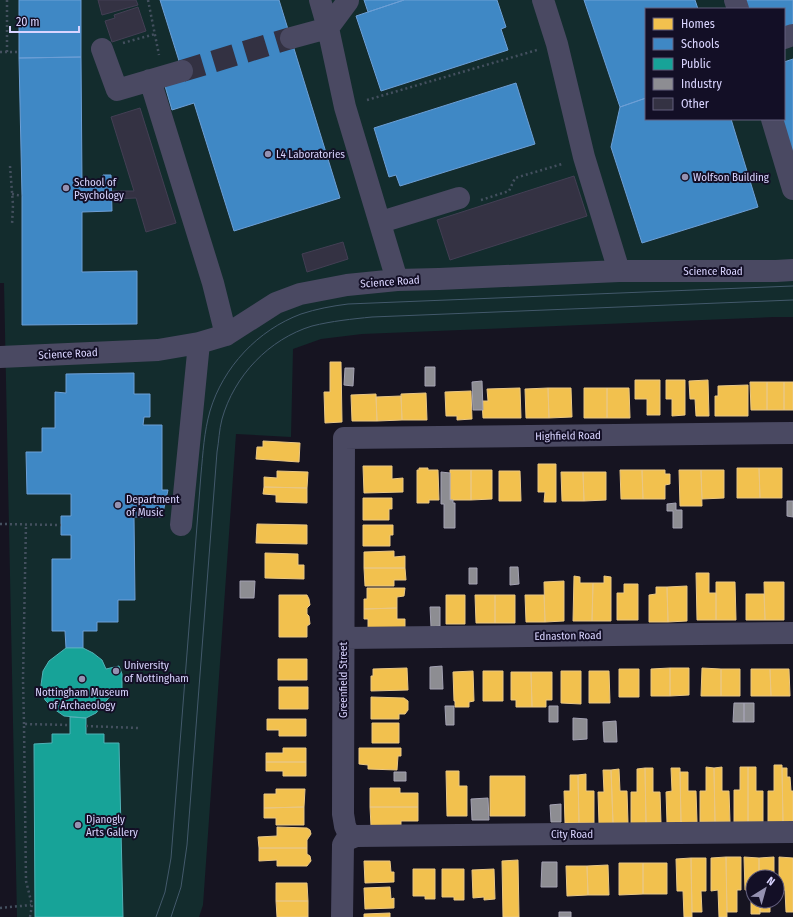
<svg xmlns="http://www.w3.org/2000/svg" width="793" height="917" font-family="'Fira Sans Condensed',sans-serif">
  <style>
    .green { fill: #132c2d; fill-rule: evenodd }
    .homes { fill: #f2c14e; stroke: #eac783 }
    .schools { fill: #3f88c5; stroke: #6d9fd6 }
    .public { fill: #17a398; stroke: #51b2b7 }
    .industry { fill: #8d8d92; stroke: #a4a2b3 }
    .building { fill: #343243; stroke: #433f54 }
    .lines { fill: none; stroke-linecap: round; stroke-linejoin: round }
    .minor-tunnel { stroke: #333142; stroke-width: 22; stroke-dasharray: 22 11; stroke-linecap: butt }
    .path { stroke: #44505f; stroke-width: 2.5; stroke-dasharray: 2 3; stroke-linecap: butt }
    .minor { stroke: #4a4962; stroke-width: 22 }
    .tram { stroke: #43596b; stroke-width: 1 }
    .poi-dot { fill: #9591b1; stroke: #130f26; stroke-width: 1.5 }
    .labels { text-anchor: middle; dominant-baseline: central; stroke-width: 4; stroke-linejoin: round; paint-order: stroke }
    .poi-label { font-size: 11px; fill: #d9d4ff; stroke: #130f26; text-anchor: start }
    .street-label { font-size: 11px; fill: #d9d4ff; stroke: #130f26 }
  </style>
  <rect width="100%" height="100%" fill="#161421"/>
  <!-- green -->
  <path class="green" d="M0,0H793V317H774L362,334L321,339L293,349L291,437L236,434L203,905L199,917H17L4,283H0ZM646,9H784V119H646Z"/>
  <!-- homes -->
  <path class="homes" d="M330,362H341L342,422L325,423L324,392H330Z
    M635,380H660V415H647V399H635Z
    M666,380H685V415L672,416V399H666Z
    M708,380L709,416H696L695,399H690L689,381Z
    M750,382H767V410H751Z
    M767,382H784V410H767Z
    M784,382H793V410H784Z
    M748,385V416H715V396H718V386Z
    M520,388L521,418H483L482,401H488L487,389Z
    M548,388L549,418H526L525,389Z
    M548,388H571L572,417L549,418Z
    M584,388H607V418H584Z
    M607,388H629L630,418H607Z
    M471,391L472,419L457,420V416H446L445,392Z
    M426,393L427,420H402L401,394Z
    M376,394L377,421H352L351,395Z
    M401,396L402,420L377,421L376,397Z
    M263,441L300,443L299,462L256,459L257,447H263Z
    M538,464H556V502H544L545,492H538Z
    M363,466H392V479L403,478V492L364,493Z
    M419,468H428V470H438L439,500H429V503H417V470H419Z
    M737,468H759L760,498H737Z
    M759,468H782V498H760Z
    M450,470H471V500H450Z
    M471,470H492V499L471,500Z
    M620,470H642L643,499H621Z
    M642,470H665V474H670V484L665,485V499H643Z
    M679,470H701L702,506H680Z
    M701,470H724V498L702,499Z
    M277,471L308,472L307,488L264,487V477L277,478Z
    M499,471H520L521,501H499Z
    M561,472H583L584,501H562Z
    M583,472H606V500L584,501Z
    M264,487L307,488V503L276,502V495L263,494Z
    M363,498H392V509H389V520H363Z
    M257,524L307,525V544L256,543Z
    M363,525H393V535H390V546H363Z
    M394,551V557L405,556V568H364V552Z
    M265,553L298,554V565H304V579L265,578Z
    M364,568H405L406,580H394V586H365Z
    M696,573H709V593H716V620H697Z
    M574,576L580,577V583H593L592,621H573Z
    M604,576L611,577V621H592L593,583H604Z
    M564,581V621L545,622L544,582Z
    M716,582H735L736,620H716Z
    M764,582H784V620H765Z
    M624,584H638V620H617V593H624Z
    M687,586V621L668,622L667,587Z
    M656,587H667L668,622H649V595L656,594Z
    M367,588H405L404,596L397,597V608L364,609V599H367Z
    M746,594H764L765,620H746Z
    M279,595H307L309,599L310,605L307,608V614L309,616L310,624L307,626V637H279Z
    M446,595H465V624H446Z
    M475,595H495V623H476Z
    M495,595H515V623H495Z
    M525,595H544L545,622H526Z
    M397,608V619H405V628H368V619H364V609Z
    M278,659H307V680H278Z
    M407,668L408,690L371,691V676H373V669Z
    M670,668H689V695L670,696Z
    M670,668V696H651V669Z
    M702,668L721,669V696H701Z
    M619,669H639V697H619Z
    M721,669H740V696H721Z
    M751,669H770L771,696H751Z
    M770,669H789L790,696H771Z
    M473,671L474,701L469,702V707H455V701H454L453,672Z
    M483,671H503V701H483Z
    M561,671H581V704L561,703Z
    M589,671H609L610,703H589Z
    M511,672H531L532,707H516V700H511Z
    M531,672H552V700H546V707H532Z
    M279,687H308V709H279Z
    M371,697L404,698L408,701V710L405,714H399V719H371Z
    M267,719H306V736H279V730H267Z
    M372,723H399V743H372Z
    M283,748H306V762H266V753H283Z
    M359,748H401V756H398L397,770L368,769V765L359,764Z
    M266,762H306V776H283V771H266Z
    M774,765H782L783,823H768V791H774Z
    M706,767L714,768L715,822H700V791H706Z
    M722,767V791H729L730,822H715L714,768Z
    M740,767H748V822H734V790H740Z
    M748,767H756V791H763V822H748Z
    M645,768H653V792H660L661,823H646Z
    M645,768L646,823L631,824V792H637V769Z
    M671,768H680L681,823H667L666,792L672,791Z
    M782,768H787V777H790L791,791H793V823H783Z
    M619,769L620,791H627L628,823H613L611,770Z
    M603,770H611L613,823L599,824L598,792H604Z
    M446,771H459V786H467V816H447Z
    M680,772H688V791H696L697,822L681,823Z
    M586,774V791H594V823H579L578,775Z
    M570,775H578L579,823H565L564,791H570Z
    M490,776H525V816H490Z
    M370,788H400V793H418V807H370Z
    M276,789H305L304,807L264,808V794H276Z
    M304,807V825H276V818H264V808Z
    M370,807H418V821H401V825L371,826Z
    M277,827L307,828L310,830L311,834L307,840V848H259L258,837L277,836Z
    M259,848H307V854L310,856L311,861L307,866H277V860L259,861Z
    M726,857H741V890H737V912H727Z
    M726,857L727,917H719L718,890L711,891V858Z
    M744,857L759,858V877H753V901H760V914H751V890H745Z
    M774,857V877H759V858Z
    M779,857L793,858V912H786L785,890H779Z
    M691,858H706V891H701L702,912H692Z
    M691,858L692,917H684L683,891H677L676,859Z
    M518,860L519,917H503L502,861Z
    M364,861H390L391,872H394V882L365,883Z
    M619,863H643V894L619,895Z
    M643,863H667V894H643Z
    M608,865L609,895H588L587,866Z
    M566,866H587L588,895L567,896Z
    M413,869H435V899H425V896H413Z
    M442,869H464V900H454V897H442Z
    M494,869L495,899L484,900V897L473,898L472,870Z
    M276,883H307L308,901H276Z
    M390,887L391,899L394,898V908L365,909L364,888Z
    M276,901H308V917H277Z
    M760,901H770V912H760Z
    M390,913V917H364V914Z"/>
  <!-- schools -->
  <path class="schools" d="M19,0H81V57L19,58Z
    M160,0H279L340,198L234,231L194,103L172,110L165,86L185,80Z
    M364,0H404L368,12Z
    M404,0H497L506,27L501,29L508,50L381,91L356,16Z
    M584,0H695L698,9H646V98L620,107Z
    M741,0H793V25L784,28V9H744Z
    M81,57L82,184H103V175H111L112,211L82,212V272L137,271V324L22,325V196L19,58Z
    M793,59V157L781,119H784V62Z
    M516,83L535,144L400,186L396,175L389,177L374,128Z
    M646,98V119H731L758,207L642,243L611,147L620,107Z
    M134,373V394H150V417H144L143,425H162V490H168L162,517H134L135,600H118V622H97V631H83V648H66L65,631H52V559H71V535H61V516H71V494H27L26,452H42V428H55V392L66,393V374Z"/>
  <!-- public -->
  <path class="public" d="M66,648H83L93,653L102,660L106,669L119,666L122,674V697L112,694L96,713L86,718L64,716L54,709L45,700L41,685L43,671L49,661Z
    M70,717L86,718V734H104V743H119L123,917H35L34,744L52,743V734H70Z"/>
  <!-- industry -->
  <path class="industry" d="M425,367H435V386H425Z
    M345,368H354L353,386L344,385Z
    M482,381L483,410H473L472,382Z
    M441,472L450,473V500H453V503H455V528H444V504H441Z
    M787,501H793V517L787,516Z
    M676,503V510H682V528H673V511H667V504Z
    M510,567H518L519,584L510,585Z
    M469,568H477V584H469Z
    M240,581H255L254,598H240Z
    M430,607H440V626L431,627Z
    M442,666L443,689H430V667Z
    M734,703H744V722H733Z
    M744,703H754V722H744Z
    M445,706H454V725H446Z
    M549,706H558V722H549Z
    M573,718L587,719V739L573,740Z
    M616,721L617,742H604L603,722Z
    M394,772H406V781H394Z
    M488,798L489,820H472L471,799Z
    M561,804V822H551L550,805Z
    M542,862H557V887H541Z
    M559,912H571V917H559Z"/>
  <!-- building -->
  <path class="building" d="M98,0H136L138,5L102,15Z
    M138,7L146,31L112,42L105,21L115,18L114,15Z
    M140,108L176,223L146,232L136,198L112,199V191H134L111,117Z
    M574,176L587,216L450,260L437,220Z
    M343,242L348,259L307,272L302,254Z"/>
  <g class="lines">
    <!-- minor-tunnel -->
    <path class="minor-tunnel" d="M182,71L291,38"/>
    <!-- path -->
    <path class="path" d="M7,0V52
      M148,0L159,55
      M123,43L155,34
      M0,52H19
      M367,100L537,50
      M10,166L13,205L12,225
      M12,194L22,196
      M481,200L509,191L515,178L562,164
      M0,524L61,525
      M24,724L23,679L26,524
      M86,726L138,728
      M0,908L31,905
      M30,917L32,905L26,881L24,724L70,725"/>
    <!-- minor -->
    <path class="minor" d="M320,0L328,28L345,107L397,280
      M543,0L557,44L584,157L619,271
      M735,0L738,9
      M291,38L328,28L348,1L347,0
      M784,38L793,35
      M102,49L117,90L182,71
      M150,80L213,283L226,335
      M772,119L793,189
      M381,222L459,198
      M0,357L158,350L199,343L226,335L276,303L300,294L347,285L397,280L439,279L619,271H776L793,270
      M181,525L199,343
      M344,638L793,633
      M350,837L345,826L343,814L344,438L793,433
      M342,917L343,845L346,840L356,836L793,832"/>
    <!-- tram -->
    <path class="tram" d="M156,917L165,892L171,858L201,474C203,453 204,432 210,411C223,367 258,330 301,314C316,309 332,306 348,304L793,286
      M171,917L181,887L187,845L217,452C219,441 219,430 222,419C234,376 269,339 312,326C332,321 352,319 372,317L793,300"/>
  </g>
  <!-- markers -->
  <g class="poi-dot">
    <circle cx="268" cy="154" r="4"/>
    <circle cx="685" cy="177" r="4"/>
    <circle cx="66" cy="188" r="4"/>
    <circle cx="118" cy="505" r="4"/>
    <circle cx="116" cy="671" r="4"/>
    <circle cx="82" cy="679" r="4"/>
    <circle cx="78" cy="825" r="4"/>
  </g>
  <g class="labels">
    <!-- poi labels -->
    <g class="poi-label">
      <text x="276" y="154">L4 Laboratories</text>
      <text x="693" y="177">Wolfson Building</text>
      <text x="74" y="182">School of<tspan x="74" dy="13">Psychology</tspan></text>
      <text x="126" y="499">Department<tspan x="126" dy="13">of Music</tspan></text>
      <text x="124" y="665">University<tspan x="124" dy="13">of Nottingham</tspan></text>
      <text x="82" y="692" text-anchor="middle">Nottingham Museum<tspan x="82" dy="13">of Archaeology</tspan></text>
      <text x="86" y="819">Djanogly<tspan x="86" dy="13">Arts Gallery</tspan></text>
    </g>
    <!-- street labels -->
    <g class="street-label">
      <text x="713" y="271">Science Road</text>
      <text transform="translate(390 282) rotate(-4)">Science Road</text>
      <text transform="translate(68 354) rotate(-3)">Science Road</text>
      <text transform="translate(568 436) rotate(-1)">Highfield Road</text>
      <text transform="translate(568 636) rotate(-1)">Ednaston Road</text>
      <text transform="translate(343 680) rotate(-90)">Greenfield Street</text>
      <text x="572" y="834">City Road</text>
    </g>
  </g>
  <!-- legend -->
  <rect x="645" y="8" width="140" height="112" fill="#130f26" stroke="#625e7d"/>
  <rect x="653" y="18" width="20" height="12" fill="#f2c14e" stroke="#625e7d"/>
  <text x="681" y="28" font-size="12" fill="#d9d4ff">Homes</text>
  <rect x="653" y="38" width="20" height="12" fill="#3f88c5" stroke="#625e7d"/>
  <text x="681" y="48" font-size="12" fill="#d9d4ff">Schools</text>
  <rect x="653" y="58" width="20" height="12" fill="#17a398" stroke="#625e7d"/>
  <text x="681" y="68" font-size="12" fill="#d9d4ff">Public</text>
  <rect x="653" y="78" width="20" height="12" fill="#8d8d92" stroke="#625e7d"/>
  <text x="681" y="88" font-size="12" fill="#d9d4ff">Industry</text>
  <rect x="653" y="98" width="20" height="12" fill="#343243" stroke="#625e7d"/>
  <text x="681" y="108" font-size="12" fill="#d9d4ff">Other</text>
  <!-- north arrow -->
  <g transform="translate(765 889) rotate(37)"><circle r="19" fill="#130f26" stroke="#625e7d"/>
  <path d="M0-3L7 15L0 10L-7 15Z" fill="#9591b1"/>
  <text y="-6" font-size="11" font-weight="bold" text-anchor="middle" fill="#d9d4ff">N</text>
  </g>
  <!-- scale -->
  <path d="M10 26v6h69v-6" fill="none" stroke="#d9d4ff" stroke-width="2"/>
  <text x="16" y="26" font-size="12" fill="#d9d4ff" stroke="#130f26" stroke-width="3" paint-order="stroke">20 m</text>
</svg>
